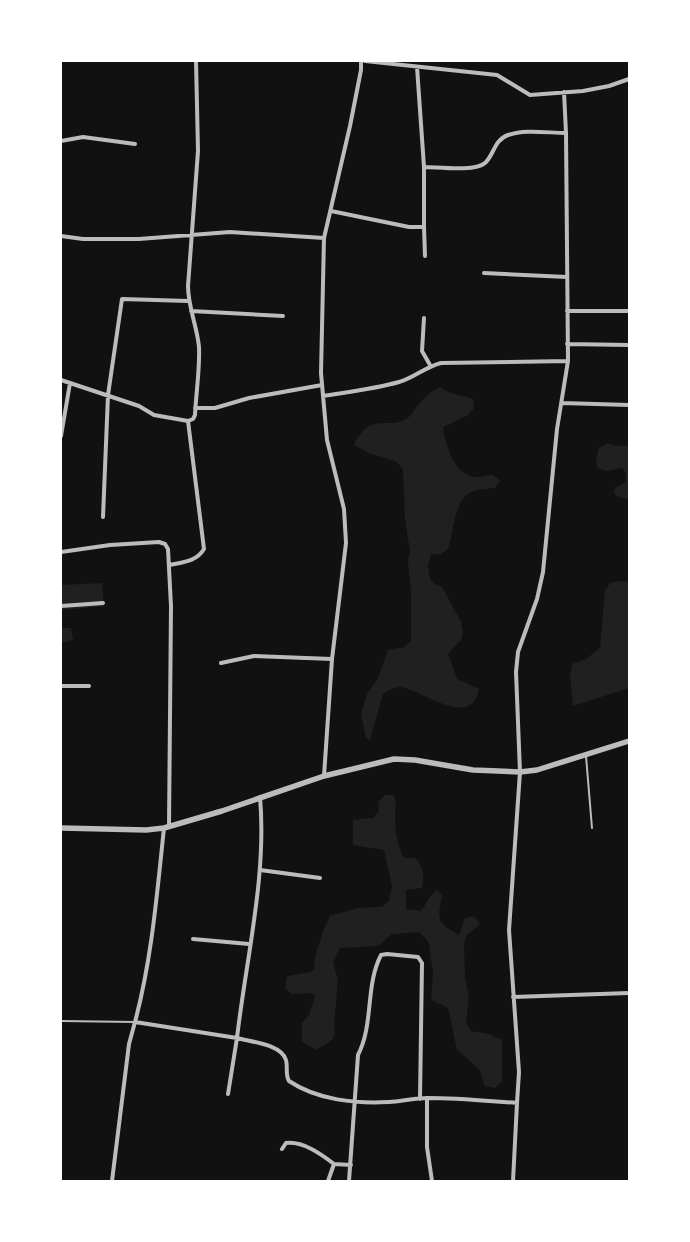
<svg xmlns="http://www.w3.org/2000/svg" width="690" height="1242" font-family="'Asap Condensed',sans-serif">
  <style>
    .green { fill: #202020 }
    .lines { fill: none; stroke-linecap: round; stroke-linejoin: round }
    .service { stroke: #bcbcbc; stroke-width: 2 }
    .minor { stroke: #bcbcbc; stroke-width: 4 }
    .tertiary { stroke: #bcbcbc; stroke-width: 5.5 }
  </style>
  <rect width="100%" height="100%" fill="#111"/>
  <!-- green -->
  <path class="green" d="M441,387C451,396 461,394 473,399L474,408L468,415L443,427C446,445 453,474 475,477C480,478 488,475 493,475L500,481L495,488C487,489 474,489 468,494C453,506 454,532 448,549L441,554H431L428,566L430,579L433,583L442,587L461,622L463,632L461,640L448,654L457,679L479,689C472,731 421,689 400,687C394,687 387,691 383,694L370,740L366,738L361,714L367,694L378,678L388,650L404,647L411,641V592L408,561L410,552L405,518L403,470L397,462L369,453L354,445C371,409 391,432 409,417C411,415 413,412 415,409C422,400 429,392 441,387Z
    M608,443L616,446H629V500L617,496L614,493L615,488L624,483L626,480L625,471L621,468L607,471L597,468L596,459L599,448Z
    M619,581L629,582V688L573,706L570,677L572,664L586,659L600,648L605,591L610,583Z
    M102,583L104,606L61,610V585Z
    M61,628H71L73,640L61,643Z
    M385,795H394C397,803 395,806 395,814C395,828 397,846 404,858C407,858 411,858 414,858C424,862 424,880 422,888L406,890V909L421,911C427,903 429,896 437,889L442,896C437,921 437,922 459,935L465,918L474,916L480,924L466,936L464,945L465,978L469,997L466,1023L471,1031L489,1034L502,1040V1082L495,1088L485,1086L479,1069L457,1050L448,1008L431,1000L433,974L429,944L427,940L419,932L392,934L378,946L340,948L333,962L338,980L334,1025L335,1035L331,1041L316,1050L302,1042V1023L309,1015L315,997L312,993L292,994L285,988L287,976L310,972L314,970L315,956L324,929L330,916L358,908L382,907L389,901L392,886L384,850L353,845V820L373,818L379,811L378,802Z"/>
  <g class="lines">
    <!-- service -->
    <path class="service" d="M586,756L592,828
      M61,1021L135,1022"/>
    <!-- minor -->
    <path class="minor" d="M365,61L497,75L530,95L583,91L609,86L629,79
      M61,141L83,137L135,144
      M424,167C437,167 475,172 485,163C494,155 494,140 508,135C525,129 548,133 566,133
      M331,211L409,227H424V167L417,67
      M424,227L425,256
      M61,236L83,239H139L230,232L324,238
      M484,273L567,277
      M191,311L283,316
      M567,311H629
      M424,318L422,351L430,365
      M567,344L629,345
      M61,380L139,406L154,415L188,421L193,419L195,415C196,393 200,369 199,347C197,326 188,307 188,286L198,151L196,61
      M323,396C348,392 374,389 399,382C414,378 425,367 441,363L568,361
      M562,403L629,405
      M195,408H215L249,398L322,385
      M61,436L70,383
      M103,517L108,395L122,299L188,301
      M61,552L110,545L159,542L165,544L168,549L171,606L169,826
      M169,565C183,562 196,562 204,549L188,421
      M61,606L103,603
      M221,663L254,656L332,659
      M61,686H89
      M324,776L332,659L346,543L344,509L327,440L321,373L324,238L350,126L361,70V61
      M164,828C157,893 152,958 135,1022L237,1038C246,959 267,876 260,797
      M260,870L320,878
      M193,939L249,944
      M513,997L629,993
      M228,1094L237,1038C251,1042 281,1044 286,1060C288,1067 285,1074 289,1081C317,1100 356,1104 389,1102C402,1101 415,1098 428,1098C458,1098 488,1101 517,1103L519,1072L509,930L520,772L516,672L518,652L537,599L543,572L557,429L568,361L566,133L564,92
      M427,1098V1147L432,1181
      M282,1149L286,1143C303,1141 321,1154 334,1164
      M112,1181L129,1044L135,1022
      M328,1181L334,1164L351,1165
      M349,1181L358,1055C374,1024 365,986 381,955L387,954L418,957L422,963L420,1099
      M513,1181L517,1103"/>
    <!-- tertiary -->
    <path class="tertiary" d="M61,828L146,830L164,828L222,811L324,776L394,759L415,760L473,770L520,772L537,770L629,741"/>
  </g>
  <!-- border -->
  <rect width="690" height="1242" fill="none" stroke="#ffffff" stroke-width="124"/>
</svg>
